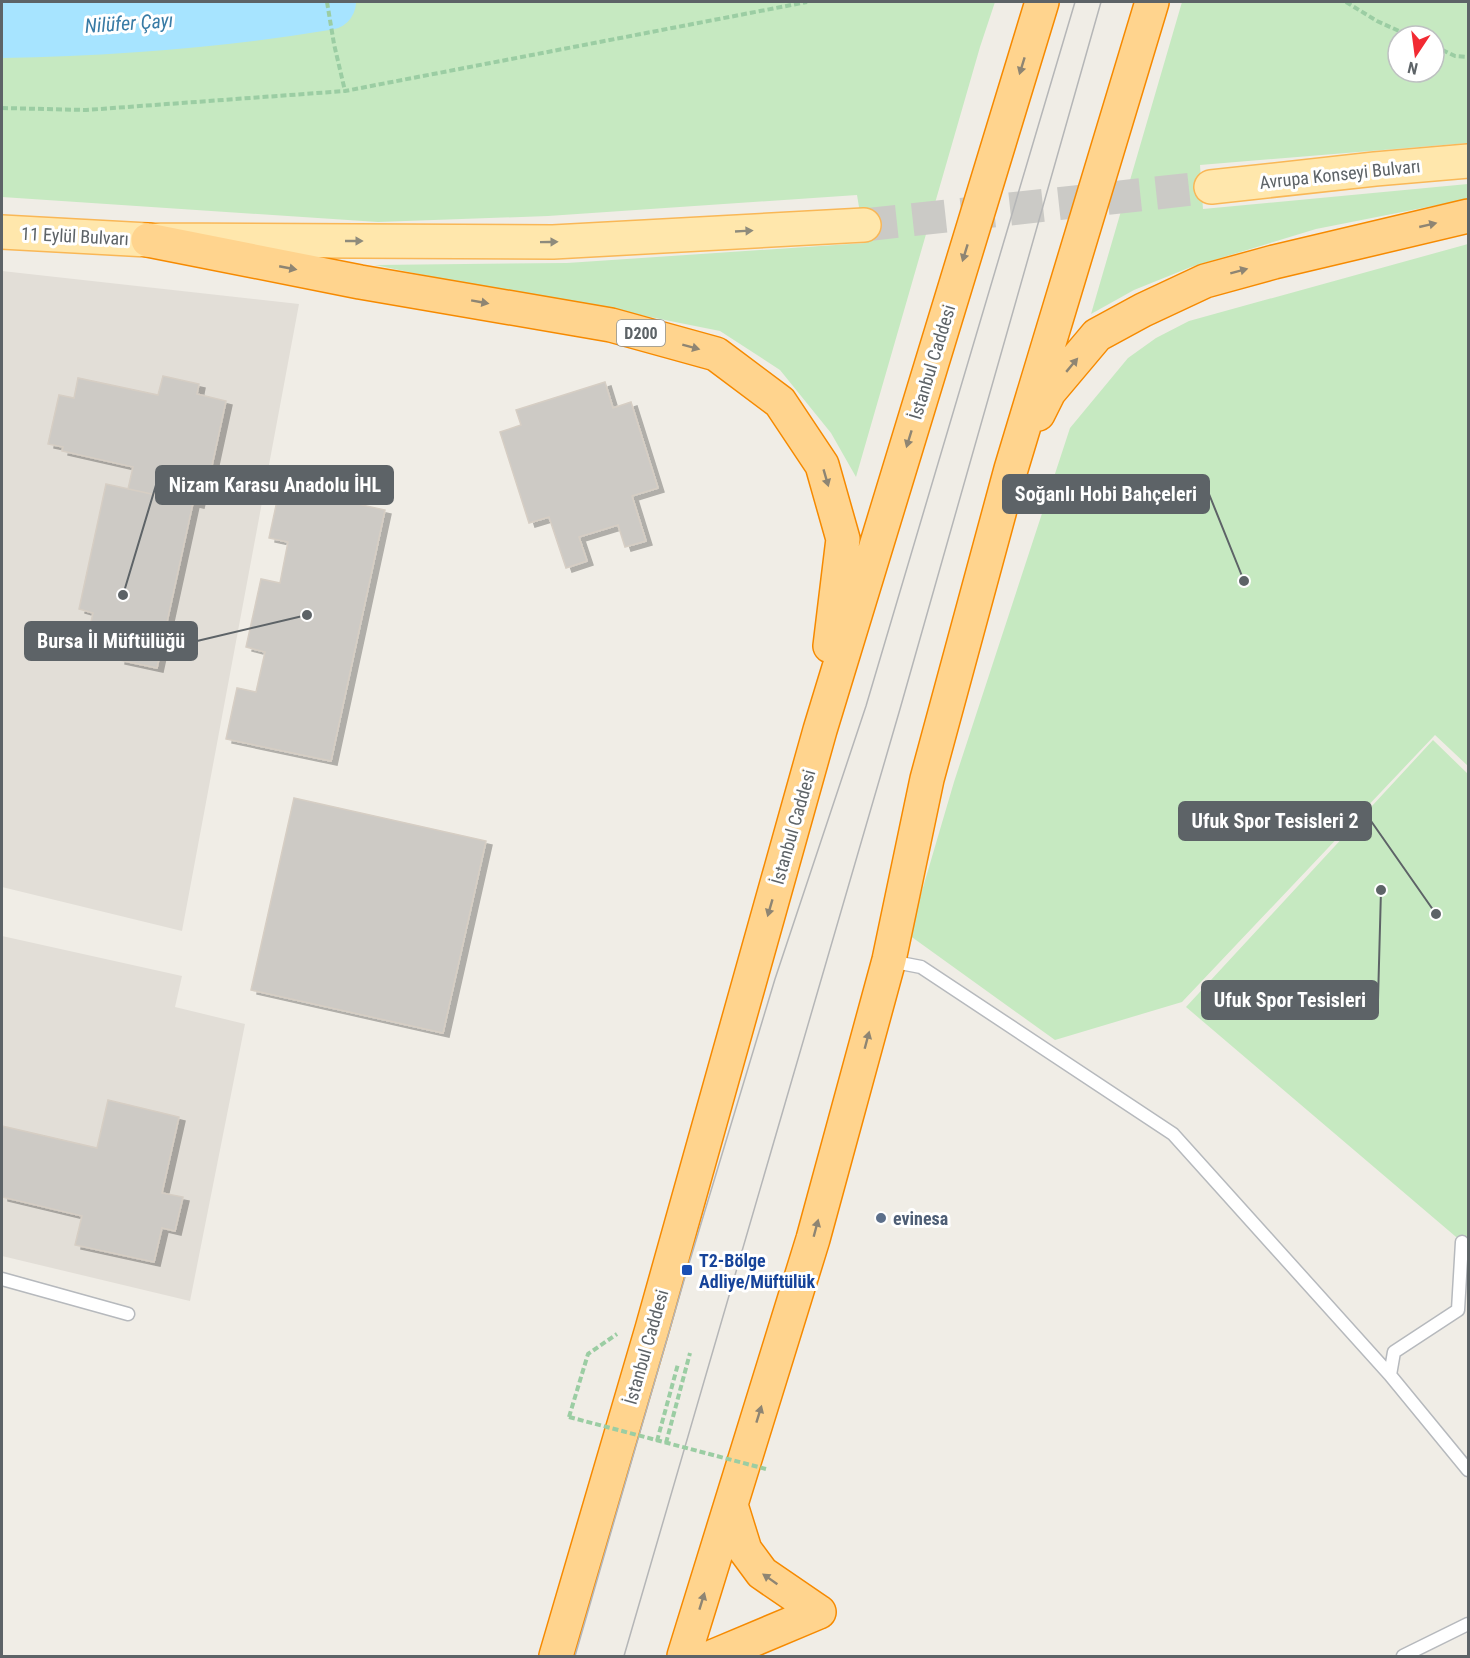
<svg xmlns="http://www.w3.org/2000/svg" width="1470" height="1658" font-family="'Roboto Condensed',sans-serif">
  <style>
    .education { fill: #e2ded7 }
    .green { fill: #c6e9c1; fill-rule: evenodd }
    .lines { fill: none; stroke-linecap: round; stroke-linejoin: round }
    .river { stroke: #a7e4ff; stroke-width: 56 }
    .building { fill: #cdcac5; stroke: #d6cec4; stroke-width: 1.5; filter: url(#shadow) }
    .primary-tunnel { stroke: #cbcac6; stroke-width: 33; stroke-dasharray: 33 16; stroke-linecap: butt }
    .lane-casing { stroke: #b6b9bd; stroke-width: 15 }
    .primary-casing { stroke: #f9b756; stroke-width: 36 }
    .highway-casing { stroke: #f68a00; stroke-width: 36 }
    .path { stroke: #9bcda3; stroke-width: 4; stroke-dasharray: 6 3; stroke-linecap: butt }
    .lane { stroke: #fff; stroke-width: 12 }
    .primary { stroke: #ffe7ac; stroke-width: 33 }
    .highway { stroke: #ffd48e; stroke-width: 33 }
    .tram { stroke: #b5b6b7; stroke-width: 1.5 }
    .path-bridge { stroke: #9bcda3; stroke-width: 4; stroke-dasharray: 6 3; stroke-linecap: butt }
    .oneway { fill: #8e8573 }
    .oneway2 { fill: #8e8b7c }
    .service-dot { fill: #5c6f8a; stroke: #fff; stroke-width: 2 }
    .transit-dot { fill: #1a4fb4; stroke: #fff; stroke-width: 2 }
    .labels { text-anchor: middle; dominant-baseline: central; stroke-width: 6; stroke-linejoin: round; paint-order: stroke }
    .shield { fill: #fff; stroke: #8e9295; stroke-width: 1.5 }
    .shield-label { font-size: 16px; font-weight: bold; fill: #5d6367 }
    .street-label { font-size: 18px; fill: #5d6367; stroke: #fff }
    .service-label { font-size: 18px; font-weight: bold; fill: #4e5e75; stroke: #fff; text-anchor: start }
    .transit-label { font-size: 18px; font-weight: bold; fill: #164399; stroke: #fff; text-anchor: start }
    .water-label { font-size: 20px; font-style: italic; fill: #387ba5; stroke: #fff }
    .leader { fill: none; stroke: #5d6367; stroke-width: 2 }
    .callout-dot { fill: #5d6367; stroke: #fff; stroke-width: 2 }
    .callout { fill: #5d6367; stroke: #5d6367; stroke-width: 2 }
    .callout-label { font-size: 20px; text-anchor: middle; font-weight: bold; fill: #fff }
  </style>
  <defs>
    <filter id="shadow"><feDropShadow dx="6" dy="4" stdDeviation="0" flood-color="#0004"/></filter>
  </defs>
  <rect width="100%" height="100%" fill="#f0ede6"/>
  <!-- education -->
  <path class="education" d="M2,271L299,304L182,931L2,887Z
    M2,936L182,976L175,1007L245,1024L190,1301L2,1256Z"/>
  <!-- green -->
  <path class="green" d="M2,2H995L980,47L856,477L831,433L780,370L720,331L610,309L472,285L375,265L567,263L865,243L857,195L548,216L378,222L2,197Z
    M1182,2H1468V143L1200,165L1203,209L1468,184V199L1316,229L1191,267L1134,290L1091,314ZM1398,36H1434V72H1398Z
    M1468,244V766L1435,735L1182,1002L1055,1040L909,935L954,782L1070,428L1128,358L1156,338L1189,321Z
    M1433,740L1468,774V1235L1462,1242L1186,1007Z"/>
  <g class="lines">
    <!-- river -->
    <path class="river" d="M2,30C110,28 220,20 328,2"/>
  </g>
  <!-- building -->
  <path class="building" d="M163,376L199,384L197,394L226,401L208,484L203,483L198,504L128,489L133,467L62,451L63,447L48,444L59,395L74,398L78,378L158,395Z
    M605,382L613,408L631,402L658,488L632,496L646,541L625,547L618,525L579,537L587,561L566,568L549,517L529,523L500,432L521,425L516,410Z
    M106,484L193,503L157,668L119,660L122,647L87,640L93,613L79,609Z
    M280,487L385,510L331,761L226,739L237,688L256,692L265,652L246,647L261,579L280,583L288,542L269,538Z
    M294,798L486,841L443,1033L251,990Z
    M108,1100L179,1117L162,1193L183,1197L175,1231L162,1228L154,1262L75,1245L82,1216L2,1197V1126L97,1148Z"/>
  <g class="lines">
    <!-- primary-tunnel -->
    <path class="primary-tunnel" d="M864,225L1211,187"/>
    <!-- lane casing -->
    <g class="lane-casing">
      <path id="lane" d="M890,961L921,967L1173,1134L1390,1375
        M1462,1242L1458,1310L1394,1352L1390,1375L1468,1470
        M2,1279L128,1314
        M1403,1656L1468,1624"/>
    </g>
    <!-- primary casing -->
    <g class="primary-casing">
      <path id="primary" d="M1211,187L1375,169L1468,161
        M2,232L148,240L553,242L864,225"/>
    </g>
    <!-- highway casing -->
    <g class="highway-casing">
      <path id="highway" d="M148,240L360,282L611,325L716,354L780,402L822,465L843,539L830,646
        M1038,414L1049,392L1097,335L1143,310L1205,281L1274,262L1468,216
        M731,1505L745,1550L762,1573L819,1612
        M556,1656L652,1329L820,730L1042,2
        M684,1656L813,1239L889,960L927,779L1011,469L1152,2
        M714,1656L819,1612"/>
    </g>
    <!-- path -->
    <path class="path" d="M327,2L334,44L345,91
      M1346,2L1377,21L1410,36
      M1434,46L1455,56L1468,57
      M2,108L86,110L345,91L807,2
      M569,1417L588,1354L617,1334
      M657,1441L678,1364
      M666,1443L690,1353"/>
    <!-- lane -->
    <use href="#lane" class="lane"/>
    <!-- primary -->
    <use href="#primary" class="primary"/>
    <!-- highway -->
    <use href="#highway" class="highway"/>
    <!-- tram -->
    <path class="tram" d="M575,1656L687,1270L775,979L866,706L1075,2
      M624,1656L900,709L1101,2"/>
    <!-- path-bridge -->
    <path class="path-bridge" d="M569,1417L766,1469"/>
  </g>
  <!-- one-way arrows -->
  <defs><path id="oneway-solid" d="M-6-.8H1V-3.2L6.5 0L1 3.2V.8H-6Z" transform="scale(1.5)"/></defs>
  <g class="oneway">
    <use href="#oneway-solid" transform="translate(1022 66) rotate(107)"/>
    <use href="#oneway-solid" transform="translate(1428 225) rotate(-13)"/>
    <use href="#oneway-solid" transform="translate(965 253) rotate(107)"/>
    <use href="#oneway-solid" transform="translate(288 268) rotate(11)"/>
    <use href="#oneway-solid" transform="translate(1239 271) rotate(-15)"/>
    <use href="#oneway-solid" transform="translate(480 302) rotate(10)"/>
    <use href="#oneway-solid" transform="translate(691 347) rotate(15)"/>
    <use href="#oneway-solid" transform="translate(1072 365) rotate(-50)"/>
    <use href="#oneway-solid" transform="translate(909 439) rotate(107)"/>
    <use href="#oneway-solid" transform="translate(826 478) rotate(74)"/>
    <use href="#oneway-solid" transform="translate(770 908) rotate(106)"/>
    <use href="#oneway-solid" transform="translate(867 1040) rotate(-75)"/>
    <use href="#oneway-solid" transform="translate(816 1228) rotate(-75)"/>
    <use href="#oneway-solid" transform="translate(759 1414) rotate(-73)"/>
    <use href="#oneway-solid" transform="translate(770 1579) rotate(-145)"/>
    <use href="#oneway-solid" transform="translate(702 1601) rotate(-73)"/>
  </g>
  <g class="oneway2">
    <use href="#oneway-solid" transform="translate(744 231) rotate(-3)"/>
    <use href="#oneway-solid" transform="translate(354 241)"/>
    <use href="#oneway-solid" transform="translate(549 242) rotate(-1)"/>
  </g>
  <!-- markers -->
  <circle class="service-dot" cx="881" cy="1218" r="6"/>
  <rect class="transit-dot" x="681" y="1264" width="12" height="12" rx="3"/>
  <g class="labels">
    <!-- shield labels -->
    <rect class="shield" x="617" y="320" width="48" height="26" rx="4.5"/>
    <g class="shield-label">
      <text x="641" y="333">D200</text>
    </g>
    <!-- street labels -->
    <g class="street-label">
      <text transform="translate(1340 174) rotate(-6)">Avrupa Konseyi Bulvarı</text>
      <text transform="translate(75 236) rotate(3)">11 Eylül Bulvarı</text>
      <text transform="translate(932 362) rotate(-73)">İstanbul Caddesi</text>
      <text transform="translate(793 827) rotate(-74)">İstanbul Caddesi</text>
      <text transform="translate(646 1347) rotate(-74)">İstanbul Caddesi</text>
    </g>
    <!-- service labels -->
    <g class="service-label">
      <text x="893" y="1218">evinesa</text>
    </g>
    <!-- transit labels -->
    <g class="transit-label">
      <text x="699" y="1260">T2-Bölge<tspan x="699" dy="21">Adliye/Müftülük</tspan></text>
    </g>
    <!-- water labels -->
    <g class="water-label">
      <text transform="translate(129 23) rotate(-4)">Nilüfer Çayı</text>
    </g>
  </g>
  <!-- callouts -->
  <path class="leader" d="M123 595L156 485M1244 581L1209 494M307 615L197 641M1436 914L1371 821M1381 890L1378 1000"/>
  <g class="callout-dot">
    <circle cx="123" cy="595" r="6"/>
    <circle cx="1244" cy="581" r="6"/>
    <circle cx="307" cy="615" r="6"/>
    <circle cx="1436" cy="914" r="6"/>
    <circle cx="1381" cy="890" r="6"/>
  </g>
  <g class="callout">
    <rect x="156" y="466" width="237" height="38" rx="6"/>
    <rect x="1003" y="475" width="206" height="38" rx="6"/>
    <rect x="25" y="622" width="172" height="38" rx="6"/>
    <rect x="1179" y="802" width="192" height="38" rx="6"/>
    <rect x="1202" y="981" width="176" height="38" rx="6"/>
  </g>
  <g class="callout-label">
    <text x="275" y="492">Nizam Karasu Anadolu İHL</text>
    <text x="1106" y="501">Soğanlı Hobi Bahçeleri</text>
    <text x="111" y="648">Bursa İl Müftülüğü</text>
    <text x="1275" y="828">Ufuk Spor Tesisleri 2</text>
    <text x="1290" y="1007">Ufuk Spor Tesisleri</text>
  </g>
  <!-- border -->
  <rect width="1470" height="1658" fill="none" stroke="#5d6367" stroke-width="6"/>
  <!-- north arrow -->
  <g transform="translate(1416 54) rotate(193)"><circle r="28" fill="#ffffff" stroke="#bec1c2" stroke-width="1.5"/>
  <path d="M0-4.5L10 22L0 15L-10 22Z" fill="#f22a33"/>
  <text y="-9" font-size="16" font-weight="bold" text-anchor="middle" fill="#5d6367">N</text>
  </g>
</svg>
